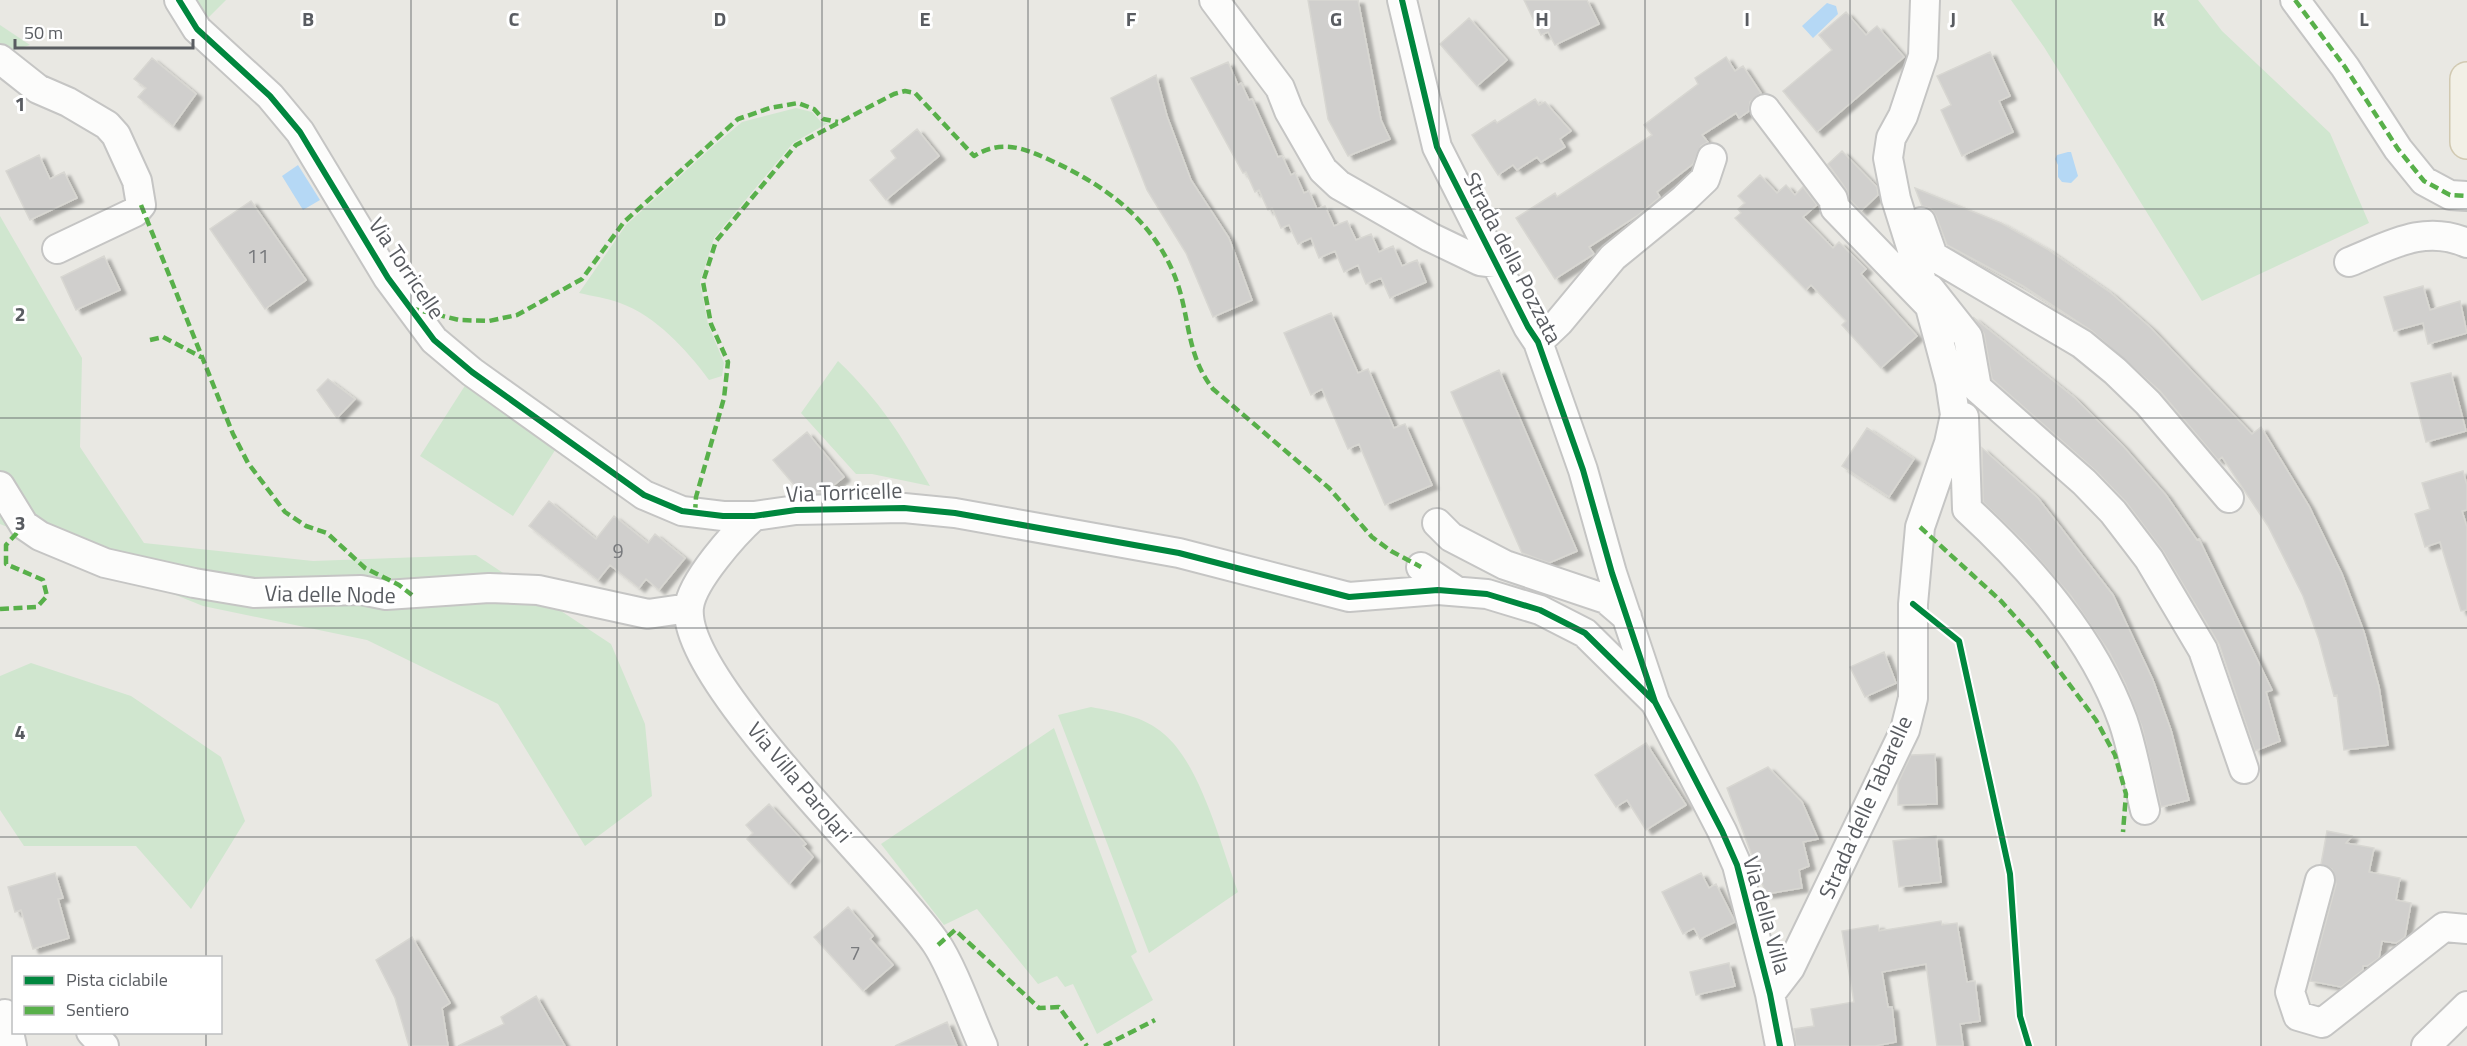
<svg xmlns="http://www.w3.org/2000/svg" width="2467" height="1046" font-family="'Titillium Web',sans-serif">
  <style>
    .green { fill: #d0e6cf }
    .water { fill: #b5d8f5 }
    .building { fill: #d0cfcd; stroke: #d8d7d2; stroke-width: 1.5; filter: url(#shadow) }
    .lines { fill: none; stroke-linecap: round; stroke-linejoin: round }
    .minor-casing { stroke: #c5c5c4; stroke-width: 32 }
    .major-casing { stroke: #d1c9b1; stroke-width: 36 }
    .minor { stroke: #fcfcfb; stroke-width: 28 }
    .major { stroke: #f2f0e6; stroke-width: 33 }
    .quiet { stroke: #58b04a; stroke-width: 4.5; stroke-dasharray: 9 4.5; stroke-linecap: butt }
    .cycleway-casing { stroke: #fff; stroke-width: 10 }
    .cycleway { stroke: #00873e; stroke-width: 6 }
    .grid { fill: none; stroke: #595c61; stroke-width: 1.5; stroke-opacity: 0.55 }
    .labels { text-anchor: middle; dominant-baseline: central; stroke-width: 6; stroke-linejoin: round; paint-order: stroke }
    .number-label { font-size: 20px; fill: #787a7d }
    .street-label { font-size: 22px; fill: #595c61; stroke: #fff }
    .grid-label { font-size: 20px; text-anchor: middle; font-weight: bold; fill: #595c61; stroke: #fff; stroke-width: 6; stroke-linejoin: round; paint-order: stroke }
  </style>
  <defs>
    <filter id="shadow"><feDropShadow dx="6" dy="4" stdDeviation="1.5" flood-color="#0004"/></filter>
  </defs>
  <rect width="100%" height="100%" fill="#e9e8e3"/>
  <!-- green -->
  <path class="green" d="M193,0H226L206,20Z
    M2011,0H2198L2222,31L2330,133L2369,223L2202,301L2044,47Z
    M0,25L30,45L0,54Z
    M796,108L812,112L821,122L828,123L793,143L714,238L700,282L708,324L724,363L722,376L709,380C687,350 656,316 620,303C607,298 592,296 579,293L626,225L710,149L742,122Z
    M0,216L82,358L80,447L144,543L313,561L476,555L611,644L645,724L652,796L585,846L498,704L367,640L203,606L0,524Z
    M838,361C881,402 901,435 930,486L872,474H856L801,413Z
    M466,384L559,444L513,516L420,456Z
    M31,663L131,696L221,757L245,821L191,909L136,846H24L0,810V676Z
    M1091,707C1116,712 1144,716 1164,734C1201,765 1221,846 1238,892L1149,953L1058,715Z
    M1054,728L1137,952L1131,956L1153,1000L1097,1034L1073,984L1065,987L1057,976L1038,984L977,909L944,925L881,844Z"/>
  <!-- water -->
  <path class="water" d="M1827,3L1836,6L1838,14L1813,38L1802,26Z
    M2068,152H2071L2078,176L2071,183L2062,182L2058,177V165L2055,159L2057,155Z
    M298,165L320,200L303,210L282,176Z"/>
  <!-- building -->
  <path class="building" d="M1308,0H1358L1381,120L1390,139L1348,156L1328,119Z
    M1524,0H1587L1599,24L1555,45L1548,32L1541,35Z
    M1846,12L1866,35L1877,26L1904,57L1817,132L1783,91L1832,50L1819,35Z
    M1469,18L1507,60L1477,86L1440,44Z
    M1990,52L2010,96L1999,101L2013,132L1962,156L1941,110L1951,105L1937,76Z
    M1726,57L1735,71L1743,66L1761,93L1750,102L1749,111L1739,118L1736,113L1702,135L1708,142L1701,146L1693,164L1657,192L1660,197L1637,216L1589,247L1594,254L1555,279L1516,218L1555,193L1557,197L1652,135L1644,125L1698,84L1695,78Z
    M152,58L196,94L173,126L138,97L146,88L134,79Z
    M1228,62L1238,85L1241,83L1249,100L1252,99L1278,157L1282,156L1291,175L1295,173L1304,193L1309,191L1317,209L1325,206L1334,226L1347,221L1356,240L1371,234L1379,252L1393,246L1402,266L1417,260L1426,282L1390,298L1381,278L1366,284L1358,265L1344,272L1335,251L1319,258L1311,238L1298,244L1289,225L1281,228L1272,208L1268,210L1259,190L1255,192L1246,172L1243,173L1191,78Z
    M1156,75L1167,116L1191,180L1229,238L1252,300L1213,317L1186,253L1147,190L1111,98Z
    M1535,99L1539,105L1545,102L1571,131L1560,139L1565,147L1541,162L1537,157L1517,170L1513,165L1498,175L1472,135L1495,120L1497,123Z
    M917,129L939,156L886,200L870,180L896,158L891,151Z
    M1842,151L1877,187L1878,195L1861,211L1850,200L1846,189L1828,164Z
    M39,155L50,179L64,172L77,198L30,220L6,171Z
    M1760,175L1777,193L1786,185L1795,195L1803,187L1817,205L1803,217L1833,248L1839,242L1866,269L1861,274L1917,336L1881,368L1842,325L1846,321L1811,285L1806,290L1735,218L1741,213L1738,209L1745,203L1738,196Z
    M1915,188L2001,223L2047,249L2111,293L2151,328L2252,434L2261,427L2309,506L2342,574L2364,632L2379,687L2388,745L2344,750L2337,695L2334,696L2319,640L2303,596L2268,526L2222,457L2218,460L2160,391L2092,331L2023,286L1947,245L1936,216L1931,209L1922,206Z
    M251,201L306,280L265,309L210,229Z
    M104,256L120,290L76,310L61,277Z
    M2423,286L2430,310L2460,301L2467,333L2428,344L2423,323L2394,331L2384,297Z
    M1331,313L1358,373L1368,369L1394,428L1405,424L1432,485L1385,505L1359,444L1348,449L1322,389L1311,395L1284,333Z
    M1973,317L2075,398L2123,446L2166,495L2197,540L2199,539L2272,690L2266,692L2280,741L2255,751L2219,644L2163,551L2126,502L2096,471L1992,379L1984,334Z
    M1499,370L1577,551L1549,563L1522,553L1451,392Z
    M2451,373L2466,431L2426,442L2411,383Z
    M328,379L355,399L337,418L317,390Z
    M1867,428L1914,459L1889,497L1842,466Z
    M807,432L844,477L824,493H801L773,460Z
    M1982,448L2038,498L2113,595L2153,680L2171,730L2189,800L2161,807L2142,727L2125,683L2109,652L2071,596L2026,544L1983,502Z
    M2463,471L2467,485V510L2462,511L2467,527V610L2461,611L2440,542L2425,547L2415,514L2430,509L2422,483Z
    M549,501L596,539L614,516L648,543L655,534L685,558L659,590L646,579L639,588L610,565L598,580L529,526Z
    M1884,652L1896,683L1865,697L1850,667Z
    M1646,743L1686,805L1646,830L1627,800L1616,807L1595,775Z
    M1935,754L1937,804L1898,805V783L1911,755Z
    M1768,767L1802,802L1818,839L1803,842L1809,866L1799,870L1802,888L1766,894L1727,788Z
    M769,804L806,844L803,846L813,857L789,884L747,839L753,833L746,825Z
    M2327,831L2352,836L2346,843L2374,848L2369,872L2400,878L2396,900L2411,903L2405,937L2396,943L2382,941L2379,958L2367,966H2363V970L2341,987L2310,981L2336,884L2332,869L2321,864Z
    M1936,836L1941,882L1899,887L1893,841Z
    M55,873L63,898L58,899L69,938L33,949L21,910L15,912L8,887Z
    M1701,873L1709,888L1716,884L1735,922L1700,939L1694,928L1683,934L1662,892Z
    M848,907L873,936L870,939L893,965L863,991L814,937Z
    M1941,921L1942,925L1957,923L1967,982L1975,981L1980,1021L1960,1024L1963,1046H1937L1926,964L1882,972L1888,1007H1892L1896,1042L1875,1046H1796L1794,1029L1814,1026L1811,1009L1854,1002L1842,931L1878,925L1879,931Z
    M412,937L450,1003L442,1008L448,1046H409L395,998L376,960Z
    M1729,963L1735,986L1696,995L1690,972Z
    M536,996L565,1046H458L504,1024L501,1017Z
    M947,1022L957,1046H895Z"/>
  <g class="lines">
    <!-- minor casing -->
    <g class="minor-casing">
      <path id="minor" d="M179,0L197,29L270,96L300,132L388,278L434,340L472,372L644,495L682,511L723,516H754L796,510L904,508L955,513L1179,553L1349,597L1438,590L1487,594L1540,610L1585,633L1655,702
        M1214,0L1280,88L1289,111L1323,170L1339,185L1430,237L1480,261L1496,263
        M1402,0L1437,147L1528,327L1538,342L1583,470L1612,573L1655,702L1722,831L1737,865L1770,994L1780,1046
        M2295,0L2345,67L2398,149L2424,181L2450,195L2467,196
        M0,59L38,89L68,102L107,125L116,135L137,181L141,205L135,212L57,249
        M1765,109L1833,199L1835,208L1927,303
        M1921,222L1933,256L2082,344L2115,371L2148,403L2229,498
        M2349,262C2389,246 2424,224 2467,243
        M1930,289L1968,337L1977,388L2084,482L2113,512L2149,559L2203,650L2244,769
        M1538,342L1559,322L1613,257L1684,199L1705,179L1712,158
        M1964,417L1967,509C2031,568 2093,638 2123,721C2133,750 2138,781 2145,810
        M0,486L24,525L40,536L105,563L194,583L254,593L361,590L386,595L489,588L538,590L648,614L689,608
        M754,516C735,533 692,581 689,607C681,680 890,876 936,943C953,968 970,1017 983,1046
        M1437,523L1451,537L1505,565L1606,599L1627,617
        M1421,567L1455,590
        M2320,880L2290,992L2298,1016L2322,1023L2444,927L2467,929
        M1770,994L1790,968L1905,730L1913,698V604L1920,527L1949,443L1955,415L1950,382L1930,307L1896,199L1888,158L1891,138L1903,116L1923,56L1925,0
        M5,1014L12,1046
        M91,1032L104,1046
        M2426,1046L2467,1006"/>
    </g>
    <!-- major casing -->
    <g class="major-casing">
      <path id="major" d="M2467,79V142"/>
    </g>
    <!-- minor -->
    <use href="#minor" class="minor"/>
    <!-- major -->
    <use href="#major" class="major"/>
    <!-- quiet -->
    <path class="quiet" d="M2295,0L2345,67L2398,149L2424,181L2450,195L2467,196
      M141,205L233,434L248,463L285,512L306,526L327,533L365,568L399,585L412,595
      M410,308L459,320L489,321L517,315L582,279L624,222L738,119L770,108L798,103L814,109L823,119L838,122
      M150,340L163,337L203,358
      M695,513L696,497L724,398L728,362L711,324L703,282L716,241L796,145L894,94L905,91L915,93L974,156C1002,139 1024,148 1052,161C1113,189 1165,230 1182,299C1190,333 1191,361 1213,389L1329,488L1372,537L1391,551L1421,567
      M1920,527L2001,601L2037,641L2096,720L2115,755L2126,794L2123,832
      M0,609L37,607L47,596L43,580L6,564V545L24,525
      M938,945L955,930L1039,1008L1059,1007L1087,1046
      M1104,1046L1155,1020"/>
    <!-- cycleway casing -->
    <g class="cycleway-casing">
      <path id="cycleway" d="M179,0L197,29L270,96L300,132L388,278L434,340L472,372L644,495L682,511L723,516H754L796,510L904,508L955,513L1179,553L1349,597L1438,590L1487,594L1540,610L1585,633L1655,702
        M1402,0L1437,147L1528,327L1538,342L1583,470L1612,573L1655,702L1722,831L1737,865L1770,994L1780,1046
        M1913,604L1959,641L2010,874L2020,1016L2029,1046"/>
    </g>
    <!-- cycleway -->
    <use href="#cycleway" class="cycleway"/>
  </g>
  <!-- grid -->
  <path class="grid" d="M206,0V958M411,0V1046M617,0V1046M822,0V1046M1028,0V1046M1234,0V1046M1439,0V1046M1645,0V1046M1850,0V1046M2056,0V1046M2261,0V1046M0,209H2467M0,418H2467M0,628H2467M0,837H2467M206,1032V1046"/>
  <g class="labels">
    <!-- number labels -->
    <g class="number-label">
      <text x="258" y="255">11</text>
      <text x="618" y="550">9</text>
      <text x="855" y="952">7</text>
    </g>
    <!-- street labels -->
    <g class="street-label">
      <text transform="translate(1513 258) rotate(63)">Strada della Pozzata</text>
      <text transform="translate(407 268) rotate(56)">Via Torricelle</text>
      <text transform="translate(844 492) rotate(-2)">Via Torricelle</text>
      <text transform="translate(330 594) rotate(1)">Via delle Node</text>
      <text transform="translate(800 782) rotate(50)">Via Villa Parolari</text>
      <text transform="translate(1865 807) rotate(-66)">Strada delle Tabarelle</text>
      <text transform="translate(1767 915) rotate(74)">Via della Villa</text>
    </g>
  </g>
  <g class="grid-label">
    <text x="308" y="26">B</text>
    <text x="514" y="26">C</text>
    <text x="720" y="26">D</text>
    <text x="925" y="26">E</text>
    <text x="1131" y="26">F</text>
    <text x="1336" y="26">G</text>
    <text x="1542" y="26">H</text>
    <text x="1747" y="26">I</text>
    <text x="1953" y="26">J</text>
    <text x="2159" y="26">K</text>
    <text x="2364" y="26">L</text>
    <text x="20" y="111">1</text>
    <text x="20" y="321">2</text>
    <text x="20" y="530">3</text>
    <text x="20" y="739">4</text>
  </g>
  <!-- legend -->
  <rect x="12" y="956" width="210" height="78" fill="#ffffff" stroke="#bdbec0" stroke-width="1.5"/>
  <rect x="24" y="976" width="30" height="9" fill="#00873e" stroke="#bdbec0" stroke-width="1.5"/>
  <text x="66" y="986" font-size="18" fill="#595c61">Pista ciclabile</text>
  <rect x="24" y="1006" width="30" height="9" fill="#58b04a" stroke="#bdbec0" stroke-width="1.5"/>
  <text x="66" y="1016" font-size="18" fill="#595c61">Sentiero</text>
  <!-- scale -->
  <path d="M15 39v9h178v-9" fill="none" stroke="#595c61" stroke-width="3"/>
  <text x="24" y="39" font-size="18" fill="#595c61" stroke="#ffffff" stroke-width="4.5" paint-order="stroke">50 m</text>
</svg>
